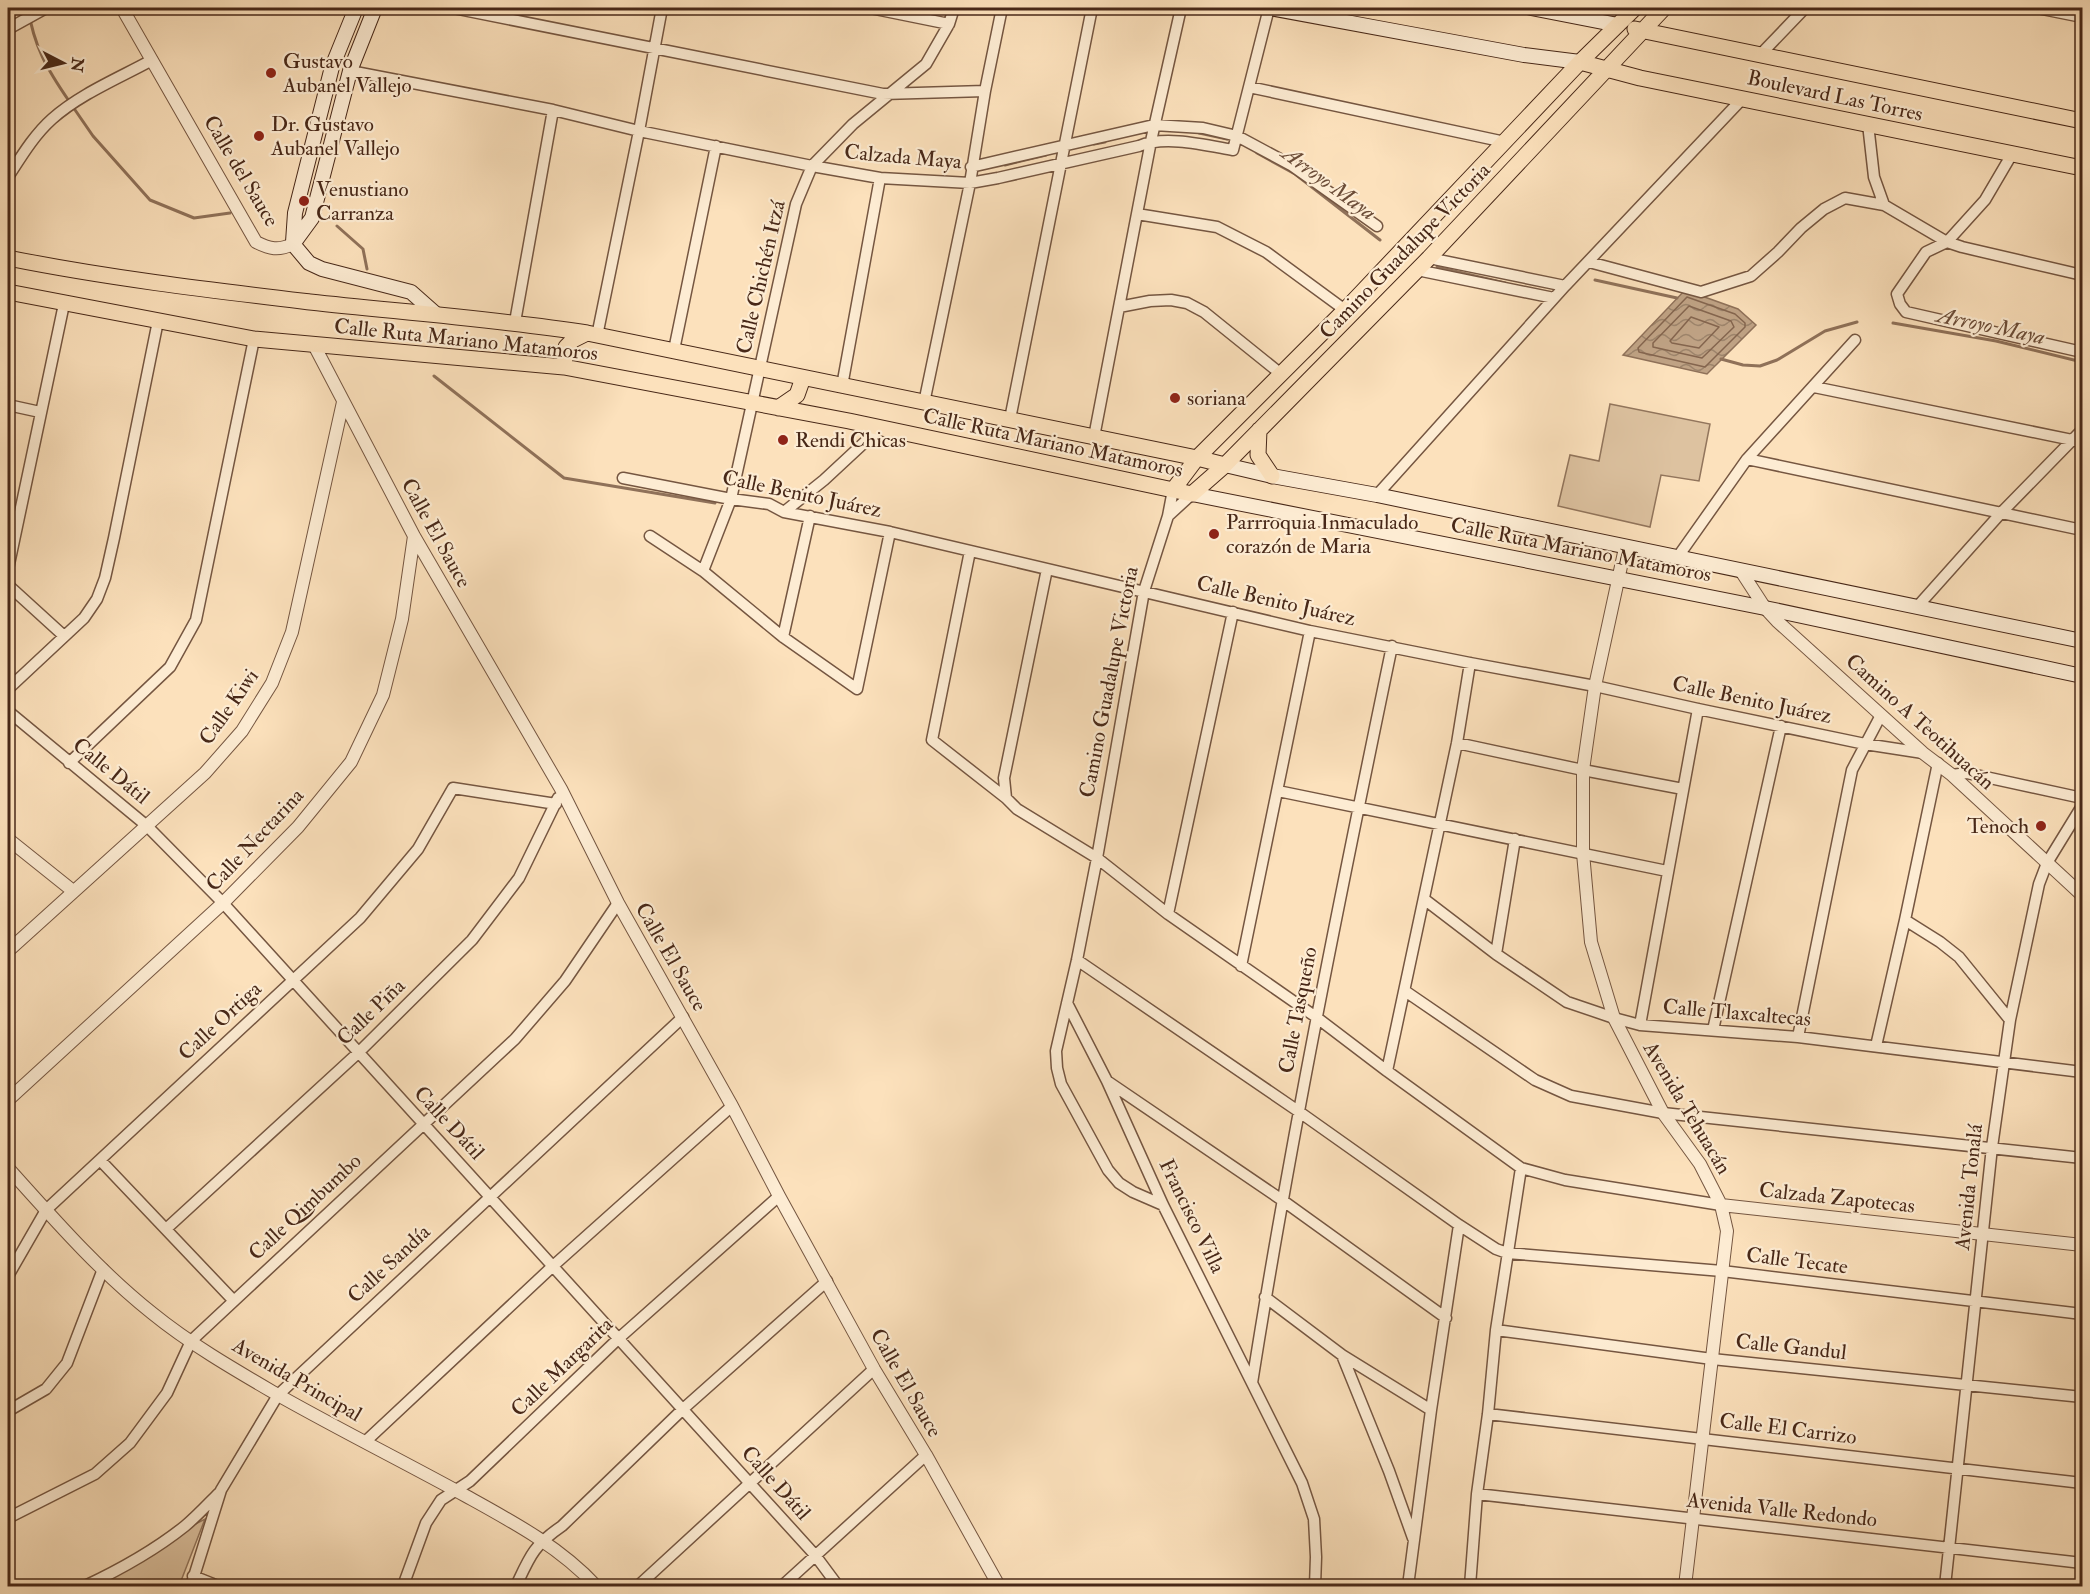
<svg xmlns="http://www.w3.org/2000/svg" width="2090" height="1594" font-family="'IM FELL Double Pica',serif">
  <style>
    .green { fill: #ddc2a0; stroke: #92755c; stroke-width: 1.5 }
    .water { fill: url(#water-waves); stroke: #8f7159; stroke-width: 1.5 }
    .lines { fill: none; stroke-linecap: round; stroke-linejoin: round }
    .shore { stroke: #84654e; stroke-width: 1.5 }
    .stream { stroke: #8f7159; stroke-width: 3 }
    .minor-casing { stroke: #755641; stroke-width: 13 }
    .tertiary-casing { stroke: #755641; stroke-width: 14 }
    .secondary-casing { stroke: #482818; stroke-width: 16 }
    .primary-casing { stroke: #482818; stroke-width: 17 }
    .minor { stroke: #fdecd3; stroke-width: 10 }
    .tertiary { stroke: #fdecd3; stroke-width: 12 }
    .secondary { stroke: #fdecd3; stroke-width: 14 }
    .primary { stroke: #fce1bc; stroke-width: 15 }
    .poi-dot { fill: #8f2418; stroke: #fdecd3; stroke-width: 2 }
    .labels { text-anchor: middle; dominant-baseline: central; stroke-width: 4.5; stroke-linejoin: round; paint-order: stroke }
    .poi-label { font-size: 21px; fill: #482818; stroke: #fdecd3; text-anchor: start }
    .street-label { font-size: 21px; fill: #482818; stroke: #fdecd3 }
    .water-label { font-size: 22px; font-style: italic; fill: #6c4d38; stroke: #fdecd3 }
  </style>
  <defs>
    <pattern id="water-waves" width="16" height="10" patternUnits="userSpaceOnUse" patternTransform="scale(1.5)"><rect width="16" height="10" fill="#bfa284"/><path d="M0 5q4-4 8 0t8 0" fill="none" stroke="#9d846b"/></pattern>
  </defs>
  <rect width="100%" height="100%" fill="#fce1bc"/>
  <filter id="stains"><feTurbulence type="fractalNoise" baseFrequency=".00333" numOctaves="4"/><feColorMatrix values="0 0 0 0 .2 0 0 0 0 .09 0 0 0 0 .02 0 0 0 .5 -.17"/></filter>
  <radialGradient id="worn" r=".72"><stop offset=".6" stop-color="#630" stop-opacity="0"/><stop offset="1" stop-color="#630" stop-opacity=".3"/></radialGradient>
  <!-- green -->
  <path class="green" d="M1610,404L1710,424L1699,481L1661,475L1650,527L1558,506L1570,455L1599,461Z
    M205,1519L179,1586H77Z"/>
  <!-- water -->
  <path class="water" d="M1685,290L1738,309L1756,325L1707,374L1623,355Z"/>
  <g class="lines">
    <!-- shore -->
    <path class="shore" d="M1687,297L1735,314L1745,323V327L1705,367L1639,352L1638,348Z
      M1689,306L1731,321L1734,327L1702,358L1653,347V343Z
      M1691,317L1719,327L1699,348L1672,343L1670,341Z"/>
    <!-- stream -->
    <path class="stream" d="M28,8C34,47 47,69 69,101
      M73,107L93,136L150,200L194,218L230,213
      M1199,133L1227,139
      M1094,144L1105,142
      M1257,153L1295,174L1380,240
      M1005,165L1046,155
      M337,226L363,249L367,269
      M1437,267L1505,283
      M1595,280L1677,298
      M1893,323L1996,341L2082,362
      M1721,359L1743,365L1760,366L1777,360L1825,331L1857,322
      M434,376L564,478L715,503"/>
    <!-- minor casing -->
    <g class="minor-casing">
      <path id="minor" d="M453,8L883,94L985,91
        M870,8L949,24
        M2037,8L2082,17
        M8,29L46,8
        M1760,55L1805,8
        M350,71L553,110L639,131L812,166L880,178L970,183L998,178L1139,146C1165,135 1205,145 1233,150L1269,8
        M1249,87L1505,142
        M1868,124L1874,177L1884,205
        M2012,154L1985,200L1947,242L1926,252L1897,294L1900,304L1906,312L2082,352
        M971,167L1154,125L1203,128L1237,136L1291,165L1377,226
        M8,177C21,157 34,135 52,119C80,94 119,78 152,60
        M1137,214L1217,227L1266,252L1345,310
        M1429,258L1565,286
        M1589,262L1701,292L1751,276L1778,252L1801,228L1824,209L1845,198L1884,205L1947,242L1962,247L2082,275
        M1417,270L1554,298
        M1119,307L1150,301L1171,300L1187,303L1204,312L1281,374
        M515,322L553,110
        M597,336L639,131L662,8
        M674,350L716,146
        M842,386L880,178
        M1814,387L2082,442
        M924,403L970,183L985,91L1002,8
        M8,405L40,412
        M1010,419L1092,8
        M1094,437L1151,141L1181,8
        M1747,459L2082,530
        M623,478L731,499L769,504L784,512L890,532L1310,631L1470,663L1595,686L1698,709L1865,744L1923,753
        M1377,495L1565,286L1743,98
        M784,512L824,480L880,428
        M1168,516L1192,494
        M650,536L703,571L783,637L857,689L890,532
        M970,551L932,740L1006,798L1017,809L1097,858L1168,914L1316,1017L1387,1071L1521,1168L1565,1180L1721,1205
        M1677,558L1747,459L1855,340
        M8,569L64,304
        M703,571L731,499L796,204L812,166L853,124L926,64L949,24L954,8
        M8,585L64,636
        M1917,607L2001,513L2082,430
        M783,637L810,516
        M8,689L84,618L97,599L105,578L114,538L158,321
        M8,711L147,826L223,903L815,1555L838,1586
        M1457,743L1583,770L1683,789
        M69,763L170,667L196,620L254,339
        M1952,775L1967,773L2082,798
        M1278,791L1667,871
        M1006,798L1004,778L1047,569
        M1424,899L1496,954L1567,1002L1614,1018L1640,1025L1798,1037L2082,1072
        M1168,914L1233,612
        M1905,920L1940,942L1959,957L2010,1020
        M1496,954L1515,839
        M1077,960L1298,1111L1459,1225L1496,1249L1507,1253L1722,1271L2082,1314
        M1241,966L1310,631
        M1405,991L1535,1080L1571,1096L1663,1113L2082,1158
        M1067,1003L1107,1081L1163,1205L1302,1483L1314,1519L1316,1557L1315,1586
        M1640,1025L1698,709
        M1713,1030L1781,726
        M1798,1037L1852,770L1881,715
        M1876,1046L1905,920L1938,763
        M1387,1071L1457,743L1470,663
        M1107,1081L1282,1200L1446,1318
        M100,1160L233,1300
        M1163,1205L1133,1192L1119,1183L1108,1170L1061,1084L1057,1068L1056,1051L1077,960L1097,858L1144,591L1168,516L1173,490
        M166,1229L358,1053L472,940L519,878L558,798
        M8,1276L46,1210L360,918L418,849L453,788L556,804
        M1265,1297L1342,1355L1431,1410
        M1496,1330L1712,1359L2082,1397
        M1342,1355L1389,1471L1413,1538
        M1252,1383C1291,1136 1341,891 1392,646
        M8,1411L46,1389L67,1363L103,1269
        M1488,1414L2082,1483
        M366,1441L553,1266L732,1106
        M1477,1494L2082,1563
        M8,1518L95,1474L130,1443L167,1393L191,1341L515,1039L565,981L618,903
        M193,1576L218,1586
        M85,1586C119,1570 155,1550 185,1526C197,1516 208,1504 219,1493
        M191,1586L221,1490L278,1395L683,1017
        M403,1586L426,1523L441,1500L470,1481L618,1339L779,1196
        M516,1586C530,1556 533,1546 562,1526L683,1409L827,1281
        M638,1586L874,1369
        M782,1586L926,1455
        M1408,1586L1431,1410L1459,1225
        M1470,1586L1477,1494L1488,1414L1496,1330L1521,1168
        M1945,1586L1992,1147L2010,1020L2039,884L2047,863L2082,806"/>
    </g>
    <!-- tertiary casing -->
    <g class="tertiary-casing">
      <path id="tertiary" d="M122,8L256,242C270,249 278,251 293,244
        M314,345L414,536L561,789L618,903L732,1106L779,1196L874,1369L926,1455L999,1586
        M1625,548L1595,686L1583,770V853L1591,942L1614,1018L1663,1113L1700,1164L1721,1205L1727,1231L1685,1586
        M1741,571L1765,608L1777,621L1923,753L1952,775L2082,895
        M8,839L73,891
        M8,951L205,773L242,731L272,683L292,632L343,402
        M8,1100L223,903L298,827L351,762L383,695L402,619L414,536
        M8,1168C53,1218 99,1271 152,1313C190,1344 235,1370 278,1395C340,1430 404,1462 466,1496C513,1522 560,1547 596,1586
        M1721,1205L2082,1245"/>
    </g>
    <!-- secondary casing -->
    <g class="secondary-casing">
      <path id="secondary" d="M1270,8L1524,55L1580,62
        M1531,8L1618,25
        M293,242L295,213L332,67L356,8
        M293,244L312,218L350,71L375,8
        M293,244L309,263L322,269L411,292L437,315
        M1225,465L1272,476L1377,495L2082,641
        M1192,494L1765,608L2082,676"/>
    </g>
    <!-- primary casing -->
    <g class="primary-casing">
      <path id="primary" d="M1635,29L2082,121
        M1580,62L1640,78L2082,168
        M8,258C107,278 209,290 310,302C402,312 495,319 587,333L1197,458L1225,465
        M8,292L254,339L564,367L849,421L1192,494L1225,465L1429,258L1664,8
        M564,367L566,347L573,340L587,333
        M778,408L797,395L803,378
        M1259,430L1258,455L1272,476
        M1173,490L1197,458L1345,310L1580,62L1635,8"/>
    </g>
    <!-- minor -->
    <use href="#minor" class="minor"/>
    <!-- tertiary -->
    <use href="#tertiary" class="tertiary"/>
    <!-- secondary -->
    <use href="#secondary" class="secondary"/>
    <!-- primary -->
    <use href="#primary" class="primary"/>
  </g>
  <!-- markers -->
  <g class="poi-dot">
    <circle cx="271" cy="73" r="6"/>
    <circle cx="259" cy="136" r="6"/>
    <circle cx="304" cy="201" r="6"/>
    <circle cx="1175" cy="398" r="6"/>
    <circle cx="783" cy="440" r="6"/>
    <circle cx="1214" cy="534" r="6"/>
    <circle cx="2041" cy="826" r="6"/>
  </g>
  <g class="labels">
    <!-- poi labels -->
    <g class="poi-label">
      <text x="283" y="61">Gustavo<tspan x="283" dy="24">Aubanel Vallejo</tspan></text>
      <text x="271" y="124">Dr. Gustavo<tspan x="271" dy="24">Aubanel Vallejo</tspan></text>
      <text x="316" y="189">Venustiano<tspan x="316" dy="24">Carranza</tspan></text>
      <text x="1187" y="398">soriana</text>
      <text x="795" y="440">Rendi Chicas</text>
      <text x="1226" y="522">Parrroquia Inmaculado<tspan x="1226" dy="24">corazón de Maria</tspan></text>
      <text x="2029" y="826" text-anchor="end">Tenoch</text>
    </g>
    <!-- street labels -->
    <g class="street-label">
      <text transform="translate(1835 96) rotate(12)">Boulevard Las Torres</text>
      <text transform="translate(903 157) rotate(5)">Calzada Maya</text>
      <text transform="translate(241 171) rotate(59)">Calle del Sauce</text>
      <text transform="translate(1405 251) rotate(-46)">Camino Guadalupe Victoria</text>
      <text transform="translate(761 277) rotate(-77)">Calle Chichén Itzá</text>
      <text transform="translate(466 340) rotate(6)">Calle Ruta Mariano Matamoros</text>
      <text transform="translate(1053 443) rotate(12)">Calle Ruta Mariano Matamoros</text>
      <text transform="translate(802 494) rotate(12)">Calle Benito Juárez</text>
      <text transform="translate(436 533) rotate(61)">Calle El Sauce</text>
      <text transform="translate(1581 550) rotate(11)">Calle Ruta Mariano Matamoros</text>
      <text transform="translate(1276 601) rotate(13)">Calle Benito Juárez</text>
      <text transform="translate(1109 682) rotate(-79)">Camino Guadalupe Victoria</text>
      <text transform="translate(1752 700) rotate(12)">Calle Benito Juárez</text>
      <text transform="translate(229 707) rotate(-55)">Calle Kiwi</text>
      <text transform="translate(1920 722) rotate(42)">Camino A Teotihuacán</text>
      <text transform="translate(111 771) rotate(39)">Calle Dátil</text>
      <text transform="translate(255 840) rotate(-47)">Calle Nectarina</text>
      <text transform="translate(671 957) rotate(60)">Calle El Sauce</text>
      <text transform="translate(1298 1010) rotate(-79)">Calle Tasqueño</text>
      <text transform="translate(371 1012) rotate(-44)">Calle Piña</text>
      <text transform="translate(1737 1013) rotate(5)">Calle Tlaxcaltecas</text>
      <text transform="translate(220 1021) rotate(-43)">Calle Ortiga</text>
      <text transform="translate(1687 1108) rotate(59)">Avenida Tehuacán</text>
      <text transform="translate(449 1123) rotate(47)">Calle Dátil</text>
      <text transform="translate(1969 1187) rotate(-84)">Avenida Tonalá</text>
      <text transform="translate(1837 1198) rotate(6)">Calzada Zapotecas</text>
      <text transform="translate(305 1207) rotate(-43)">Calle Qimbumbo</text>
      <text transform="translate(1192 1216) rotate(64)">Francisco Villa</text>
      <text transform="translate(1797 1261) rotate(7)">Calle Tecate</text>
      <text transform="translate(389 1264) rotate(-43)">Calle Sandía</text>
      <text transform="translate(1791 1347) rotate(6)">Calle Gandul</text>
      <text transform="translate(562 1367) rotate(-44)">Calle Margarita</text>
      <text transform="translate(297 1380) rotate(30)">Avenida Principal</text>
      <text transform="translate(906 1383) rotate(60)">Calle El Sauce</text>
      <text transform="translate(1788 1429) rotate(7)">Calle El Carrizo</text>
      <text transform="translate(776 1483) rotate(48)">Calle Dátil</text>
      <text transform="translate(1782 1510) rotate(6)">Avenida Valle Redondo</text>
    </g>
    <!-- water labels -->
    <g class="water-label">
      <text transform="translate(1329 183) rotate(36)">Arroyo Maya</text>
      <text transform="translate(1991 326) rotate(12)">Arroyo Maya</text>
    </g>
  </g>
  <!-- margin -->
  <rect width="2090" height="1594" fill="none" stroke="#fce1bc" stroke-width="30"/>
  <rect x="9" y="9" width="2072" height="1576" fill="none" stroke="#482818" stroke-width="3"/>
  <rect x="15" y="15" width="2060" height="1564" fill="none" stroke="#482818" stroke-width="1.5"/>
  <!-- north arrow -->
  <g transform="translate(63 63) rotate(97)" stroke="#fdecd3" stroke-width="4.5" paint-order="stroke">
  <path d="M0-4.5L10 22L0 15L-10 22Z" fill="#482818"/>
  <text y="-9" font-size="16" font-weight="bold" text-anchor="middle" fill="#482818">N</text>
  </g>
  <rect width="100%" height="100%" filter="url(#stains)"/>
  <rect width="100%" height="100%" fill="url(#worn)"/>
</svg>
